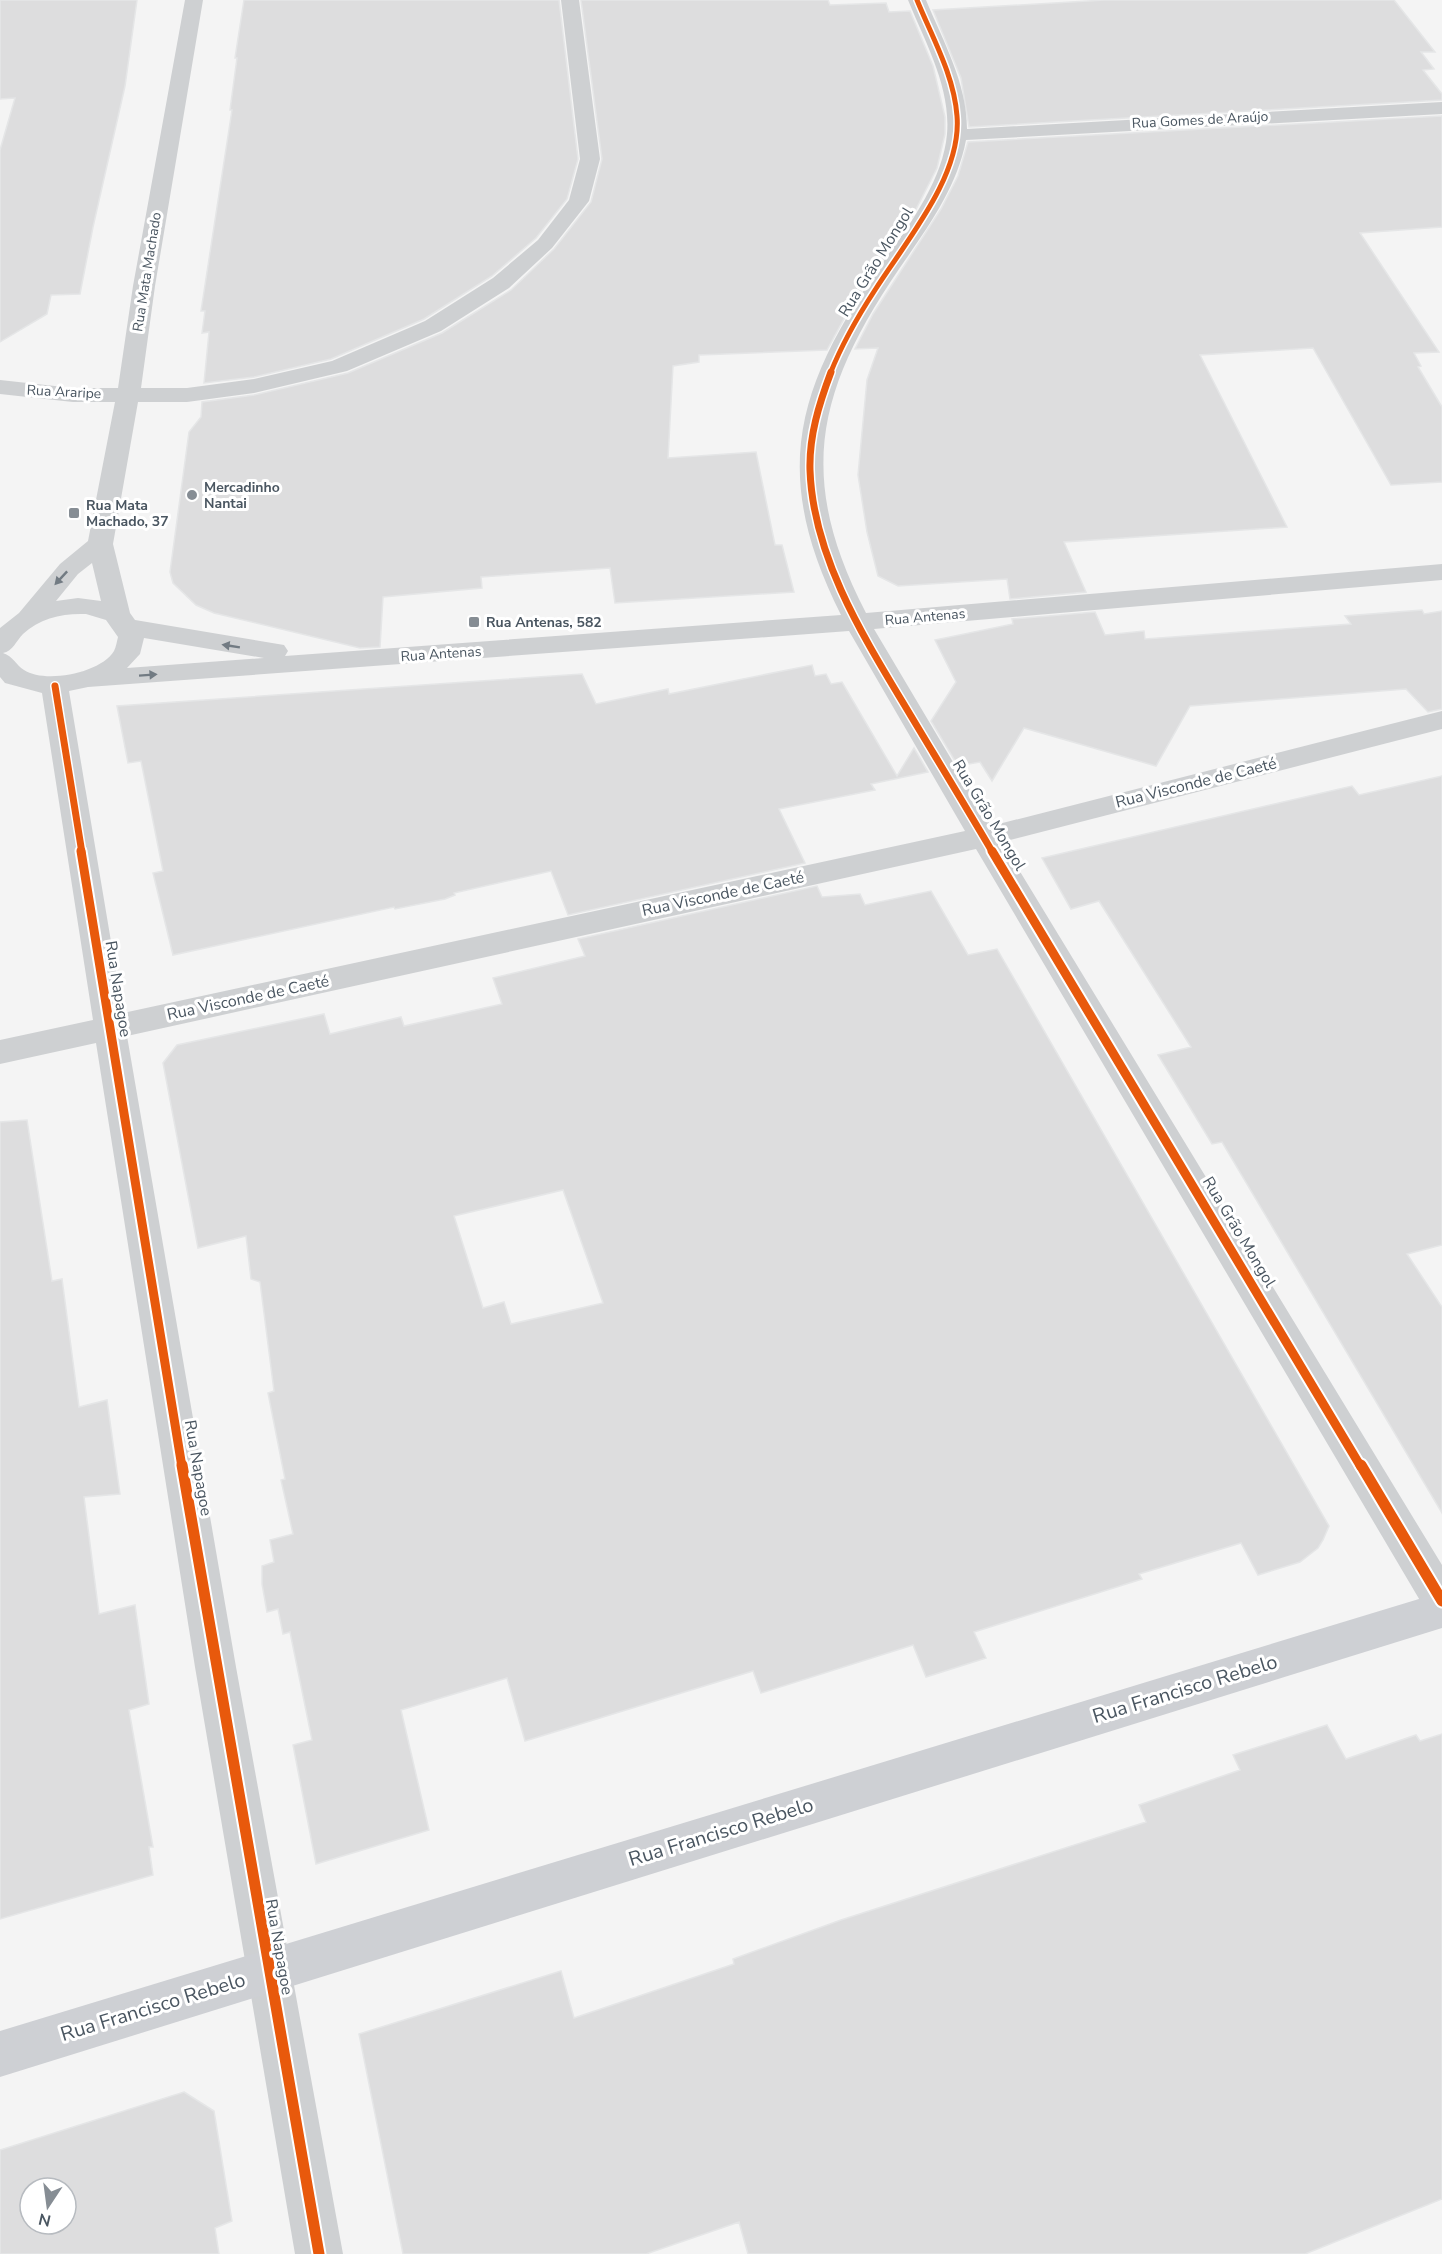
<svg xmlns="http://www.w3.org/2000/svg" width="1442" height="2254" font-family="'Nunito Sans',sans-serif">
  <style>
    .building { fill: #ddddde; stroke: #e5e6e7; stroke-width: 1.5; fill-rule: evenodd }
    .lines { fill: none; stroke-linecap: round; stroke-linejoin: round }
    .street { fill: #ced0d2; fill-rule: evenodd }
    .secondary { fill: #ced0d4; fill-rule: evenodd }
    .cycleway-far3-casing { stroke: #fff; stroke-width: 8 }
    .cycleway-far2-casing { stroke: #fff; stroke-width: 10 }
    .cycleway-far1-casing { stroke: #fff; stroke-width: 13 }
    .cycleway-casing { stroke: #fff; stroke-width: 15 }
    .cycleway-far3 { stroke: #e8590c; stroke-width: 5 }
    .cycleway-far2 { stroke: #e8590c; stroke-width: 7 }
    .cycleway-far1 { stroke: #e8590c; stroke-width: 9 }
    .cycleway { stroke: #e8590c; stroke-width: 11 }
    .oneway { fill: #727b83 }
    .poi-dot { fill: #868d94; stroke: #fff; stroke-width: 2 }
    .labels { text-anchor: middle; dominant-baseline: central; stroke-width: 6; stroke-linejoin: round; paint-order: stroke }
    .far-street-label { font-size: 14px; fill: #4a5661; stroke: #fff }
    .far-poi-label { font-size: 14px; font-weight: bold; fill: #4a5661; stroke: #fff; text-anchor: start }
    .street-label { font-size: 16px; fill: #4a5661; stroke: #fff }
    .near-street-label { font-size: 20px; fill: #4a5661; stroke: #fff }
  </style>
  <rect width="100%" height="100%" fill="#f4f4f4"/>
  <!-- building -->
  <path class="building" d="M0,0H137L125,86L93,227L80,294L51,295L47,314L0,342V150L15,98L0,99Z
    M244,0H559L578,159L567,199L536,238L492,276L424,319L331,359L254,377L204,383L209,332L202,333L205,311H201L232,110H230L237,58H235Z
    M581,0H828L830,5L886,3L889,12L910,11L933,66L945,117V134L937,168L912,217L851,306L827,350L699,355V362L673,366L668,458L756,452L775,545H782L794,592L615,603L610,568L481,577L482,588L383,597L380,647L360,648L214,613L196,605L173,583L170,572L189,432L201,417L202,402L254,395L348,373L442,333L511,290L554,249L591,202L602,159Z
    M1105,0H1394L1435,52H1421L1434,69L1423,70L1442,94V100L969,127L961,78L933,10Z
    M1442,116V227L1360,233L1439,352L1414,353L1421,366L1418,367L1442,407V482L1391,485L1313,348L1200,355L1287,527L1064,542L1086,592L1010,599L1007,579L898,586L878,576L867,532L858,475L867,380L878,348L855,349L873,314L941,209L958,176L968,142Z
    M1422,610L1424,614L1442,611V709L1428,712L1406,689L1190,706L1156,766L1024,728L992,781L980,762L958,766L931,721L956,682L935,640L1013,624L1012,619L1095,612L1105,635L1144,631L1145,639L1351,624L1345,616Z
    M812,665L815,676L826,674L831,684L842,682L897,776L914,748L928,772L871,784L875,790L779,809L805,863L568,915L551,871L454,893L455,895L445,899L395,909L394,907L173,955L153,873L163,871L141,761L128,763L117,706L582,674L596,704L668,689L669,694Z
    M1442,776V1245L1407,1254L1442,1307V1513L1222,1142L1212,1144L1158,1055L1191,1047L1099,901L1071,909L1042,858L1352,786L1359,795Z
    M817,886L822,897L860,894L865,905L931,891L968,955L997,949L1329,1526L1323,1540L1318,1548L1300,1562L1258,1575L1241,1543L1139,1574L1142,1579L974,1632L986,1658L926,1677L913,1645L761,1693L753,1671L525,1741L507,1678L401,1710L429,1830L316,1864L293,1745L312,1740L290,1632L283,1634L278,1609L267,1612L262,1584V1566L274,1562L270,1540L293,1534L281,1480L285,1479L268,1393L274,1391L260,1282L251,1279L246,1236L198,1248L163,1063L177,1045L324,1014L330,1034L401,1017L404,1026L502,1004L493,978L585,956L578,939ZM563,1190L603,1303L511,1324L504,1302L483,1308L454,1216Z
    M27,1120L52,1281L62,1279L79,1407L107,1400L120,1494L84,1497L99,1614L135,1605L149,1704L129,1710L153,1847H149L153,1875L0,1919V1122Z
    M1327,1725L1346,1759L1416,1735L1420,1741L1442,1734V2199L1305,2254H748L739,2222L646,2254H403L359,2034L561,1971L574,2018L734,1964L733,1959L841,1920L1146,1822L1139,1805L1240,1770L1233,1755Z
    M184,2092L214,2111L232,2221L215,2228L219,2254H0V2150ZM30,2188H66V2224H30Z"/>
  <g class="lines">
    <!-- street -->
    <path class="street" d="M185,0H203L155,286L141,388H187L254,379L332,361L425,321L493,278L538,240L569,200L580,159L561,0H579L600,159L589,201L552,248L509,288L441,331L347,371L254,393L187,402H138L113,544L130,613L135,620L284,645L288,651L285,656L841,615C770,474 795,387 883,262C909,226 943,180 947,134C951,87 925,42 908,0H926C943,41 967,83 967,129L1442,102V114L966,140C957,188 926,230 899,269C816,391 796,478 866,613L1442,564V580L874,629L991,826L1442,711V729L1002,842L1442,1565V1619L1428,1614L976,849L127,1036L236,1667L343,2254H295L195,1667L96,1043L0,1064V1040L93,1020L42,693L5,683L0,677V628L19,613L60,564L88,541L115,402H73L0,394V380L73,388H118L133,286ZM92,563L101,601L78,598L56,601L78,574ZM86,614L106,620L118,637C117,641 116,647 114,651C101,673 45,684 24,670C16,665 13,656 3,653C13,651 16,641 23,634C40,618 63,613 86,614ZM849,631L965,831L123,1013L69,691L88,687ZM144,638L264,658L127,668L140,654Z"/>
    <!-- secondary -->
    <path class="secondary" d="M1442,1592V1628L0,2077V2031Z"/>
    <!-- cycleway-far3 casing -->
    <g class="cycleway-far3-casing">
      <path id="cycleway-far3" d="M830,374C842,344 858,316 875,290C906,241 962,176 957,116C954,75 932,37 917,0"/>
    </g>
    <!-- cycleway-far2 casing -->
    <g class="cycleway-far2-casing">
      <path id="cycleway-far2" d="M831,372C819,404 809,436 810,470C813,559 866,641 911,716C938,761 966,807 993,853
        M55,686L82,853"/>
    </g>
    <!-- cycleway-far1 casing -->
    <g class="cycleway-far1-casing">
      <path id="cycleway-far1" d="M81,851L182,1467
        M992,851L1361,1467"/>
    </g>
    <!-- cycleway casing -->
    <g class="cycleway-casing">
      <path id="cycleway" d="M182,1465L319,2254
        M1361,1465L1442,1601"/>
    </g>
    <!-- cycleway-far3 -->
    <use href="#cycleway-far3" class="cycleway-far3"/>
    <!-- cycleway-far2 -->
    <use href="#cycleway-far2" class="cycleway-far2"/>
    <!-- cycleway-far1 -->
    <use href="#cycleway-far1" class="cycleway-far1"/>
    <!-- cycleway -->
    <use href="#cycleway" class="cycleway"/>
  </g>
  <!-- one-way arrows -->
  <defs><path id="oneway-solid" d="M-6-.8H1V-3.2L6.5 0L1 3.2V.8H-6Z" transform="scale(1.5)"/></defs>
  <g class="oneway">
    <use href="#oneway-solid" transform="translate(61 578) rotate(133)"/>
    <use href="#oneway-solid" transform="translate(231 646) rotate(-171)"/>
    <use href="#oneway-solid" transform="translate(148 675) rotate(-4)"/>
  </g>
  <!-- markers -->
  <g class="poi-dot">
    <circle cx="192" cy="495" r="6"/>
    <rect x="68" y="507" width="12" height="12" rx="3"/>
    <rect x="468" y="616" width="12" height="12" rx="3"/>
  </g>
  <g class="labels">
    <!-- far-street labels -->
    <g class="far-street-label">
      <text transform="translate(1200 120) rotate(-3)">Rua Gomes de Araújo</text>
      <text transform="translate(147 272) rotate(-81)">Rua Mata Machado</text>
      <text transform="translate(64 392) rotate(3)">Rua Araripe</text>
      <text transform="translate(925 617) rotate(-5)">Rua Antenas</text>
      <text transform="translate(441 654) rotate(-4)">Rua Antenas</text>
    </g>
    <!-- far-poi labels -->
    <g class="far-poi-label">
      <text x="204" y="487">Mercadinho<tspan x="204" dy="16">Nantai</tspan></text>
      <text x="86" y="505">Rua Mata<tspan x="86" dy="16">Machado, 37</tspan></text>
      <text x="486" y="622">Rua Antenas, 582</text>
    </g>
    <!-- street labels -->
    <g class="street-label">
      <text transform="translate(876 262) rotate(-58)">Rua Grão Mongol</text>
      <text transform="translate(1196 783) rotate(-14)">Rua Visconde de Caeté</text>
      <text transform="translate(989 815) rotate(59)">Rua Grão Mongol</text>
      <text transform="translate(723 894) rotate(-12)">Rua Visconde de Caeté</text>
      <text transform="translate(118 989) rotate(81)">Rua Napagoe</text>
      <text transform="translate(248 998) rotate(-12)">Rua Visconde de Caeté</text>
      <text transform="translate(1239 1232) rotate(59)">Rua Grão Mongol</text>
      <text transform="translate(198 1468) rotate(80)">Rua Napagoe</text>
      <text transform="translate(279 1947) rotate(80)">Rua Napagoe</text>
    </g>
    <!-- near-street labels -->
    <g class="near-street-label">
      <text transform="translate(1185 1689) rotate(-17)">Rua Francisco Rebelo</text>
      <text transform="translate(721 1832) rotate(-17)">Rua Francisco Rebelo</text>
      <text transform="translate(153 2007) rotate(-17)">Rua Francisco Rebelo</text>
    </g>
  </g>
  <!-- north arrow -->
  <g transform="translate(48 2206) rotate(193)"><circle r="28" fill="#ffffff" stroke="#b7bbc0" stroke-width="1.5"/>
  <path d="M0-4.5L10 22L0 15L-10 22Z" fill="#868d94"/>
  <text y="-9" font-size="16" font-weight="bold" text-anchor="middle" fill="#4a5661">N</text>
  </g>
</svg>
